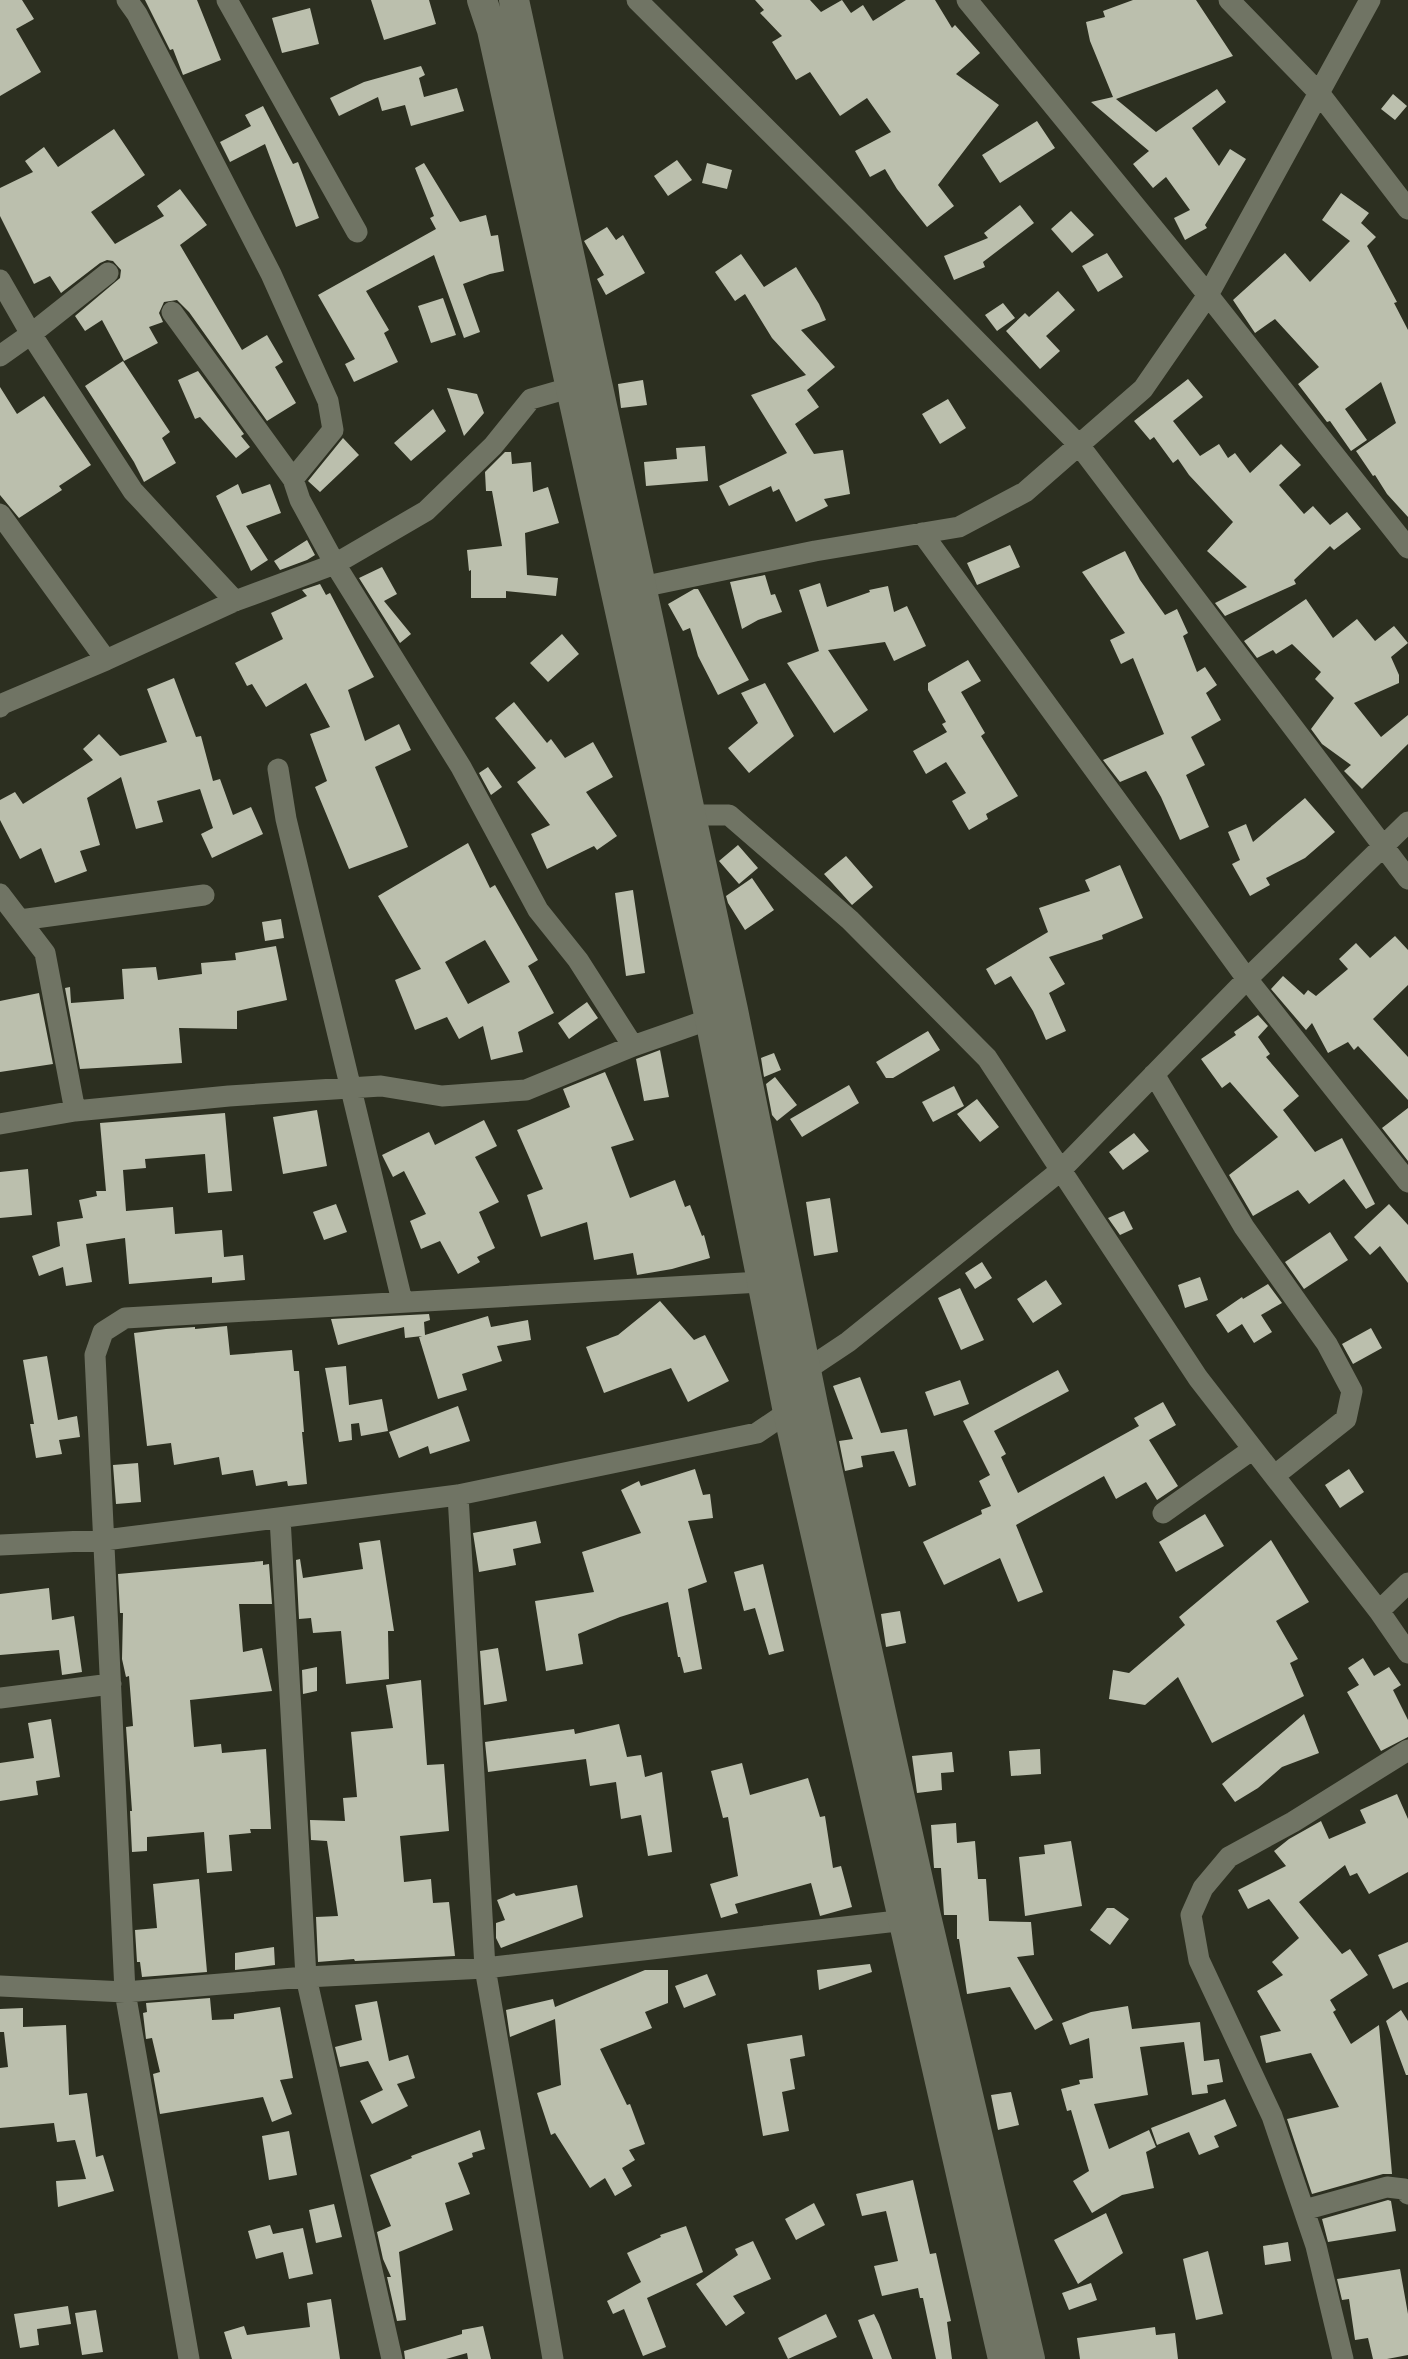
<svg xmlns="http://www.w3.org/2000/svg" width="1408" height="2359" font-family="Montserrat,sans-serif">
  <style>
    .building { fill: #bbbfad; fill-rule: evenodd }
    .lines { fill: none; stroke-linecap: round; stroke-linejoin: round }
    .street { stroke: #707464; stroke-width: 21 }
    .secondary { stroke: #707464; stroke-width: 30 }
  </style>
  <rect width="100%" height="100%" fill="#2c2f20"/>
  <!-- building -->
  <path class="building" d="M0,0H22L34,19L16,29L41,72L0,96Z
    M145,0H197L221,60L183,75L173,49L170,50Z
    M371,0H429L436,24L384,40Z
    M755,0H810L821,12L842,0L851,13L863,5L873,21L906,0H935L952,28L955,25L980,53L956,74L999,105L938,185L954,206L927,227L897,189L885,169L870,177L855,151L891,132L867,98L840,116L810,72L796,80L772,42L782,36L760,13L764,10Z
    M1133,0H1196L1233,56L1116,99L1156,132L1217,89L1226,102L1192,128L1219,166L1230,149L1246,159L1205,225L1207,228L1185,240L1174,218L1190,210L1166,177L1153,188L1133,164L1149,151L1091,102L1113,97L1090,41L1086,22L1105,17L1103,11Z
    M310,8L319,44L282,53L272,18Z
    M421,66L425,75L419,78L424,97L457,88L464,111L411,126L405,105L382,111L378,97L339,116L330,98L364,82Z
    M1393,94L1407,106L1395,120L1381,109Z
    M263,106L293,164L298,162L319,218L296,227L265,144L230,162L220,142L251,126L245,115Z
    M1037,121L1055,148L1000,183L982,155Z
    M114,129L145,175L91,212L115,244L164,216L157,206L180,189L207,225L180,245L242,350L267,335L283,362L275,367L296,403L267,421L189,312L177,300L164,302L159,313L163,322L149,327L158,343L124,361L102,320L85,331L75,316L120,278L121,270L113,261L107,260L100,263L61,293L50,276L34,284L0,216V188L33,172L25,161L44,147L58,167Z
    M677,160L692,180L668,196L654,176Z
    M424,163L460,222L486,215L491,236L498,235L504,271L490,274L463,284L480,332L464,338L434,255L366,291L389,330L384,333L398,362L354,382L345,364L355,359L318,295L436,229L430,218L434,216L415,168Z
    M707,163L732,170L727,189L702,183Z
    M1341,193L1369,213L1361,223L1376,237L1367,246L1397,302L1394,303L1408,330V517L1387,494L1375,475L1373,476L1356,451L1396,423L1381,382L1345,409L1367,440L1351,451L1330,421L1327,422L1298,384L1319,367L1275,319L1255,333L1233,300L1285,253L1310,282L1350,241L1322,220Z
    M1020,205L1034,223L983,262L985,267L954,280L944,256L988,238L984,233Z
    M1071,211L1094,235L1072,253L1051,229Z
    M607,227L616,240L623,235L645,273L606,295L597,279L604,275L584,241Z
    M1107,253L1123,277L1098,292L1082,266Z
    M741,254L764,287L796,267L819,304L826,320L801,330L835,367L807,390L819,407L795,424L814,454L843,450L850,494L824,499L828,506L796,522L779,489L773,492L771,486L729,506L719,486L787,453L751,395L806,375L772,338L745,294L735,301L715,272Z
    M1058,291L1075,310L1046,336L1060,351L1040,369L1006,331L1025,313L1029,317Z
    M443,298L456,335L431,343L418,306Z
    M1003,303L1015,318L997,331L985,315Z
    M123,361L170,432L162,438L176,463L144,482L134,462L85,386Z
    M198,371L244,434L241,436L250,447L236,458L200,417L195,419L178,380Z
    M1188,379L1203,397L1173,421L1200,456L1219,444L1228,458L1235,453L1250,473L1281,444L1301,465L1279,485L1304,514L1313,506L1330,525L1347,512L1361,529L1334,550L1330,546L1294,580L1296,584L1225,616L1215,603L1247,587L1207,551L1233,522L1189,475L1178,459L1173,463L1154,437L1150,440L1134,421Z
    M643,380L647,405L621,408L618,384Z
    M0,387L17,414L44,396L91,465L59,486L62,490L19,518L0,495Z
    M447,388L477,394L484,413L464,436Z
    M948,399L966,428L940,444L922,414Z
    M433,409L446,431L411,461L394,443Z
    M343,438L359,455L320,492L308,481Z
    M705,446L708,481L646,486L644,462L677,459L676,448Z
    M505,452H511L512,464L531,462L533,492L548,487L559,523L525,533L527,575L558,578L556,596L506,591V598H471V570L469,571L467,550L502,546L492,491H486L485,472Z
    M238,484L242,494L270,484L281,513L246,526L268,560L251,571L216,496Z
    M307,540L315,555L307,560L280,570L274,561Z
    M1010,545L1020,567L977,585L967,563Z
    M1125,551L1140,580L1165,615L1177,609L1188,633L1183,636L1197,672L1205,667L1217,685L1206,693L1221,720L1191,737L1205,765L1186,775L1209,827L1180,840L1161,797L1146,771L1120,782L1103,760L1164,734L1133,658L1121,664L1110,640L1125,633L1082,572Z
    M382,567L397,594L384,601L411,634L400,643L359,578Z
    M765,575L771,595L775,594L782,612L758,620L742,629L730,582Z
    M820,583L827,607L870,592L869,590L888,586L894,612L907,606L926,646L894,661L885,642L828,650L868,710L834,733L787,663L819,651L799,590Z
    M320,584L326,595L330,593L374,677L348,690L365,741L399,724L411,750L375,767L408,847L349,869L315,787L327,781L310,734L330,727L306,683L266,707L252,684L247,686L235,663L283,639L271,613L307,596L302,590Z
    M694,589H698L749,680L718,695L698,656L690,628L683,631L668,604Z
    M1306,599L1333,638L1357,619L1375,641L1394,626L1408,643L1391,657L1399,675V683L1354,703L1381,737L1408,715V744L1362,789L1344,771L1351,765L1322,744L1311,729L1334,698L1315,679L1321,672L1292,644L1276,654L1273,650L1257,658L1244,641Z
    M562,634L579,654L548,682L530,663Z
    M968,660L981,681L961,692L985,733L981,736L1018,796L986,814L988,819L969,830L952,801L966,793L946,762L926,774L913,751L947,732L942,724L946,722L928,690V683Z
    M174,678L196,737L201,736L213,781L220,779L233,815L251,807L263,834L212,858L201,834L213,828L200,789L157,801L163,822L136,829L121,777L87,798L100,845L80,851L87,871L55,883L41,848L20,859L0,820V800L15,792L23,804L93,760L83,749L99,734L120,756L167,742L147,689Z
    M765,683L794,736L749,773L728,748L758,723L741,693Z
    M514,702L547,743L551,739L565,758L593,742L613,777L586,792L617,836L597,850L594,846L547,869L531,834L550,825L517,782L536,768L495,718Z
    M488,767L502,787L491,795L479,773Z
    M1305,798L1335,832L1305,858L1266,878L1270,885L1250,896L1232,864L1240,860L1228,832L1246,824L1253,842Z
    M468,843L490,888L495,885L538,960L528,966L554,1013L518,1032L523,1052L491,1060L483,1026L459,1039L447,1017L415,1030L395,980L421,969L378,896ZM485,940L510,982L468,1004L445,962Z
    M738,845L758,868L739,884L719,861Z
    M846,856L873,887L852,905L824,874Z
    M1120,865L1143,918L1102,935L1103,939L1049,957L1065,984L1049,993L1066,1031L1046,1040L1033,1011L1011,976L995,985L986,969L1048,932L1039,908L1090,891L1085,880Z
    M752,878L774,910L745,930L728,903L726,896Z
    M633,890L645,973L626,976L615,893Z
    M281,919L284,938L265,941L262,922Z
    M1395,936L1408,950V985L1373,1019L1408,1057V1100L1358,1046L1354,1050L1348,1042L1328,1053L1312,1023L1306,1030L1271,989L1283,976L1304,995L1308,990L1316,996L1348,969L1339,959L1356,943L1370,958Z
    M276,946L287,1000L237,1011V1029L179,1028L182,1063L80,1069L65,988L70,987L71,1003L124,999L122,969L156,967L158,980L202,974L201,963L236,960L235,953Z
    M39,993L53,1064L0,1072V1001Z
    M587,1002L598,1018L569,1039L558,1023Z
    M1258,1015L1268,1026L1258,1037L1270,1054L1266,1057L1299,1096L1283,1110L1315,1152L1342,1138L1375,1204L1366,1209L1344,1179L1309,1204L1298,1190L1253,1216L1229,1175L1278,1137L1230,1082L1222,1088L1201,1059L1236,1035L1234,1032Z
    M928,1031L940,1050L893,1078H886L876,1062Z
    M660,1050L669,1097L644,1101L636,1059Z
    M774,1053L781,1070L764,1077L761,1058Z
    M605,1072L634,1140L611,1147L630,1198L675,1180L685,1207L690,1205L702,1236L704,1235L710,1258L672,1269L637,1275L633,1253L594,1260L587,1222L541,1237L527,1195L543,1189L517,1130L570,1107L563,1089Z
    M775,1077L797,1105L777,1121L772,1115L766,1084Z
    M849,1085L859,1103L802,1137L790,1119Z
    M954,1086L964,1106L933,1122L922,1102Z
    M977,1099L999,1127L980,1142L957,1114Z
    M1408,1108V1161L1382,1128Z
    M317,1110L327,1166L283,1174L273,1117Z
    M225,1113L232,1191L208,1193L205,1154L145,1159L146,1168L123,1170L126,1211L173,1207L175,1234L222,1230L224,1257L243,1255L245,1280L212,1283V1277L129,1284L125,1238L86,1244L92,1282L66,1286L63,1267L39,1276L32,1256L60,1246L57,1222L83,1218L79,1200L97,1196L96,1191H106L100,1123Z
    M484,1120L497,1146L475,1157L499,1202L479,1212L495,1248L477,1257L480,1262L458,1274L440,1241L421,1249L410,1221L426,1214L404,1171L393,1177L382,1155L429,1132L435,1145Z
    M1134,1133L1149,1151L1123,1170L1109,1152Z
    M28,1169L32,1215L0,1218V1172Z
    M830,1198L838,1252L814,1256L806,1202Z
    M336,1204L347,1232L324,1240L313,1212Z
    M1389,1204L1408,1225V1283L1380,1246L1370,1255L1354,1237Z
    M1124,1211L1133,1229L1120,1235L1108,1218Z
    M1330,1232L1348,1260L1304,1289L1285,1262Z
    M982,1262L992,1278L975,1289L965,1273Z
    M1200,1277L1208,1300L1185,1308L1178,1285Z
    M1046,1280L1062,1304L1033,1323L1017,1299Z
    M1268,1284L1282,1303L1261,1315L1272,1332L1254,1343L1242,1324L1228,1333L1216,1315L1242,1297L1243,1299Z
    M960,1288L984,1340L961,1350L938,1298Z
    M660,1301L694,1340L705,1335L729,1381L688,1402L671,1368L604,1393L586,1347L618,1335Z
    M429,1314L430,1320L424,1322L425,1335L488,1316L491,1327L528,1320L531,1340L497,1346L502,1361L462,1374L467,1390L438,1399L419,1337L422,1336L405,1338L404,1327L338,1345L331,1319Z
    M227,1326L230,1355L292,1350L294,1371H299L304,1432H302L307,1484L288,1486L287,1481L256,1486L253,1470L222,1475L219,1457L174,1465L171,1443L147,1446L134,1333L166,1329L195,1327V1329Z
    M1371,1328L1382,1348L1353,1364L1342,1344Z
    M47,1356L58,1420L77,1416L80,1437L59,1440L62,1454L36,1458L30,1424H34L23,1360Z
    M346,1366L349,1405L382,1399L388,1431L361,1436L359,1423L351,1424L352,1440L339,1442L325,1368Z
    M1058,1370L1069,1391L994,1431L1006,1454L1001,1457L1018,1493L1139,1426L1134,1418L1163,1402L1176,1425L1149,1440L1178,1486L1157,1500L1146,1482L1116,1499L1104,1476L1016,1525L1043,1592L1018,1602L1000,1558L944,1585L923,1542L982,1514L981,1510L991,1506L979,1481L990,1475L963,1421Z
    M860,1377L881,1433L907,1429L916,1485L909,1487L894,1451L861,1456L863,1467L845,1471L839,1441L853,1439L833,1386Z
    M960,1380L969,1404L934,1416L925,1392Z
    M458,1406L470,1441L430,1454L428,1446L399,1458L389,1432Z
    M138,1463L141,1502L116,1504L113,1465Z
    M695,1469L703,1495L710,1494L713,1518L688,1521L707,1582L688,1589L702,1669L684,1673L680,1657H678L668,1602L620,1617L578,1634L583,1664L546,1671L535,1601L594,1592L582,1552L641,1533L621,1490L639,1481L641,1486Z
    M1349,1469L1364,1492L1340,1508L1325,1485Z
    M1205,1514L1224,1546L1176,1572L1159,1542Z
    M536,1521L541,1543L513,1549L516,1565L479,1572L473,1533Z
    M380,1540L394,1631H388L389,1679L346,1684L341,1631L313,1633L311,1618L299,1619L296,1560L300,1559L303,1578L363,1569L359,1543Z
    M1271,1540L1309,1602L1276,1621L1298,1659L1290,1663L1304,1696L1212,1743L1178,1677L1145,1705L1109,1699L1113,1670L1129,1673L1185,1625L1179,1617Z
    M263,1561V1565L269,1564L272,1604H239L243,1652L262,1648L272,1691L190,1700L194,1747L221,1744L222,1753L266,1749L271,1829H250L251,1833L229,1835L232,1871L207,1873L204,1832L147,1837V1851L132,1852L130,1811H132L126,1727L133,1726L129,1676L126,1677L122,1659L123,1613H120L118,1574Z
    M763,1564L784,1651L769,1655L755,1608L744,1611L734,1572Z
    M49,1588L52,1620L74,1616L82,1672L62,1675L59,1650L0,1655V1594Z
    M900,1611L906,1643L886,1647L881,1614Z
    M498,1648L507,1701L484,1705L480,1651Z
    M1363,1658L1374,1676L1389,1667L1401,1685L1393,1690L1408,1720V1737L1381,1751L1347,1692L1359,1685L1348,1668Z
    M317,1667V1691L303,1694L302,1670Z
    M421,1680L427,1765L444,1764L449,1831L400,1836L404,1882L431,1879L433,1903L449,1902L455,1956L355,1961L354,1959L318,1962L316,1917L338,1916L327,1841L311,1840L310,1820L345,1821L343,1798L357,1797L351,1732L393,1728L386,1685Z
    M1304,1714L1319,1753L1282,1767L1258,1788L1235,1802L1222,1784Z
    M51,1719L60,1777L36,1781L38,1795L0,1801V1763L34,1758L28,1723Z
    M619,1724L627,1757L641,1755L645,1777L662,1772L672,1852L648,1856L641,1815L621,1819L616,1782L590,1786L586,1759L488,1772L485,1742L574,1729L575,1734Z
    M1040,1749L1041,1774L1011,1776L1009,1751Z
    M952,1752L954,1772L941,1773L942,1790L917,1793L912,1756Z
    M742,1763L750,1795L808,1778L820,1817L825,1816L833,1868L841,1866L852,1907L820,1916L811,1883L735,1904L738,1913L721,1918L710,1884L738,1876L728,1817L723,1818L711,1771Z
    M1397,1794L1408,1819V1872L1369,1894L1357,1873L1350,1876L1345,1865L1299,1902L1342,1954L1350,1949L1368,1975L1330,2000L1336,2010L1333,2012L1351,2044L1379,2025L1392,2174H1383L1312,2194L1287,2119L1339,2107L1311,2053L1266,2063L1260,2036L1281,2031L1257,1991L1283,1975L1272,1962L1299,1938L1269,1899L1248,1909L1238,1890L1286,1866L1274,1851L1289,1839L1321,1821L1329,1839L1366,1823L1360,1810Z
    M956,1823L957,1843L975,1841L978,1879H986L989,1921L1031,1922L1034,1955L1017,1957L1053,2020L1035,2030L1010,1987L967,1994L959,1939H957V1915H944L941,1868H934L931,1825Z
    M1071,1841L1082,1906L1025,1916L1019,1857L1045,1854L1044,1845Z
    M199,1879L207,1972L142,1977L140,1962H137L135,1930L157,1928L153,1884Z
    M577,1885L583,1917L501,1948L496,1938V1923L505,1920L497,1900L514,1893L516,1896Z
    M1107,1908H1114L1129,1919L1110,1945L1090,1930Z
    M1408,1942V1982L1393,1989L1378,1955Z
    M274,1947L275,1965L235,1970V1953Z
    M870,1964L872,1972L819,1990L817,1970Z
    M645,1970H668V2003L645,2012L652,2028L600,2049L627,2105L630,2104L645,2144L629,2150L635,2160L622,2168L632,2186L615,2196L605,2178L590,2188L555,2133L551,2135L537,2093L561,2085L555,2019L510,2037L506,2010L553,1999L555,2007Z
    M707,1974L716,1995L684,2008L675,1986Z
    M210,1998L212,2020L234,2019V2014L280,2007L293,2078L280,2080L292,2114L272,2122L263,2097L160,2114L153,2074L160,2072L152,2038L146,2039L143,2013L147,2012L146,2003Z
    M377,2001L389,2061L408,2055L415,2078L397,2084L408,2106L372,2124L360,2101L383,2090L368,2061L340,2067L335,2047L362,2040L355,2005Z
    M1128,2006L1132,2029L1200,2022L1204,2061L1219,2059L1223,2082L1207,2085L1208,2093L1192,2095L1184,2042L1140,2047L1148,2095L1094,2104L1109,2149L1149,2130L1156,2147L1146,2152L1154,2188L1122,2195L1092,2213L1073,2181L1089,2171L1071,2110L1067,2111L1061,2089L1080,2084L1079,2080L1093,2078L1089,2038L1070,2045L1062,2023L1091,2012Z
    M23,2008V2027L66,2025L69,2095L87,2093L96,2157L103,2155L114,2191L58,2207L56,2181L86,2179L75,2140L57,2142L54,2123L0,2128V2068L8,2067L4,2032H0V2009Z
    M1401,2010L1408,2021V2075H1406L1386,2021Z
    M802,2035L805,2056L790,2059L795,2089L782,2092L789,2131L763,2136L747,2044Z
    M1011,2092L1019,2125L998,2130L991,2095Z
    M1225,2099L1237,2126L1214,2136L1219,2147L1199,2155L1189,2132L1157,2145L1151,2128Z
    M480,2130L485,2149L472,2153L473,2157L458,2163L470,2194L445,2203L453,2230L399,2252L406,2320L397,2321L387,2277H391L383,2259L377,2232L391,2226L370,2175L412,2158L411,2156Z
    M289,2131L297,2175L269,2180L262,2136Z
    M913,2180L930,2254L936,2253L951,2321L947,2322L952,2359H936L923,2298H920L918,2288L882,2296L874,2266L898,2261L886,2211L862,2216L856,2194Z
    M1388,2200L1391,2201L1396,2231L1328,2242L1322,2219Z
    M814,2203L825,2225L796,2240L785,2219Z
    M334,2204L342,2237L316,2243L309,2210Z
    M1106,2213L1123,2253L1078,2284L1054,2240Z
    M270,2225L273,2234L303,2228L313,2274L289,2279L283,2252L256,2259L248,2231Z
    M686,2226L703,2272L647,2298L666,2347L643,2356L624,2309L613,2314L607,2301L641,2282L627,2253L661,2237L660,2235Z
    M753,2241L771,2279L733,2296L745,2313L726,2326L696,2284L738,2255L735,2249Z
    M1288,2242L1291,2261L1265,2265L1263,2246Z
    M1208,2251L1223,2314L1196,2320L1183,2259Z
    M1400,2269L1408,2314V2355L1387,2359H1373L1368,2338L1355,2340L1349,2299L1342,2300L1337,2279Z
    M1091,2283L1097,2300L1069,2310L1062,2293Z
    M331,2299L340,2359H232L224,2332L244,2326L247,2335L310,2327L307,2303Z
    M68,2306L71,2324L37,2329L39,2345L20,2348L14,2314Z
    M96,2310L103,2352L82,2355L75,2313Z
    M826,2314L837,2337L788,2359L778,2338Z
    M874,2314L879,2324L892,2359H873L858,2320Z
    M483,2326L491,2359H468L467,2353L446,2359H405L404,2351L462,2334V2330Z
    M1155,2327L1156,2335L1175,2333L1178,2359H1080L1077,2338Z"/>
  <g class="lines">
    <!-- street -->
    <path class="street" d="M127,0L137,14L271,274L328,401L333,430L293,479L300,500L335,564L461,767L538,910L578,960L633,1046
      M227,0L357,232
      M637,0L856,218L1079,445L1408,879
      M967,0L1208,295L1408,548
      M1229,0L1319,93L1408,209
      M0,280L31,334L133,491L235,601
      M172,312L293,479
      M0,356L31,334L108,273
      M0,514L106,660
      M922,533L1247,979L1408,1182
      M627,590L815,551L959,527L1025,492L1143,389L1208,295L1370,0
      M0,707L2,704L106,660L235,601L335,564L426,511L493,446L531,399L569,388
      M278,769L286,819L402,1301
      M691,815H729L850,920L987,1058L1198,1378L1379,1611L1408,1653
      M0,894L45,953L75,1111
      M20,920L204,895
      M1154,1074L1244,1227L1327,1344L1352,1391L1346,1419L1274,1476
      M0,1124L75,1111L229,1096L349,1088L381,1086L442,1096L526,1090L633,1046L710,1019
      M794,1374L806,1370L848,1342L1060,1171L1247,979L1408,822
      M458,1495L485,1968L553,2359
      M1163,1513L1253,1449
      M280,1518L306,1977L392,2359
      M0,1545L105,1540L458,1495L757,1433L788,1412L801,1408
      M1379,1611L1408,1583
      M0,1698L111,1684
      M0,1986L125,1992L306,1977L485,1968L915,1919
      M1304,2210L1387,2187L1404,2189L1408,2194
      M189,2359L125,1992L95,1355L103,1332L125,1318L761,1282
      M1343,2359L1316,2246L1272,2116L1199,1960L1191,1915L1203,1888L1229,1857L1293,1822L1408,1750"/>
    <!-- secondary -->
    <path class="secondary" d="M482,0L492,30L710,1019L788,1412L1003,2359
      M514,0L733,1010L813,1405L926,1916L1030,2359"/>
  </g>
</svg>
